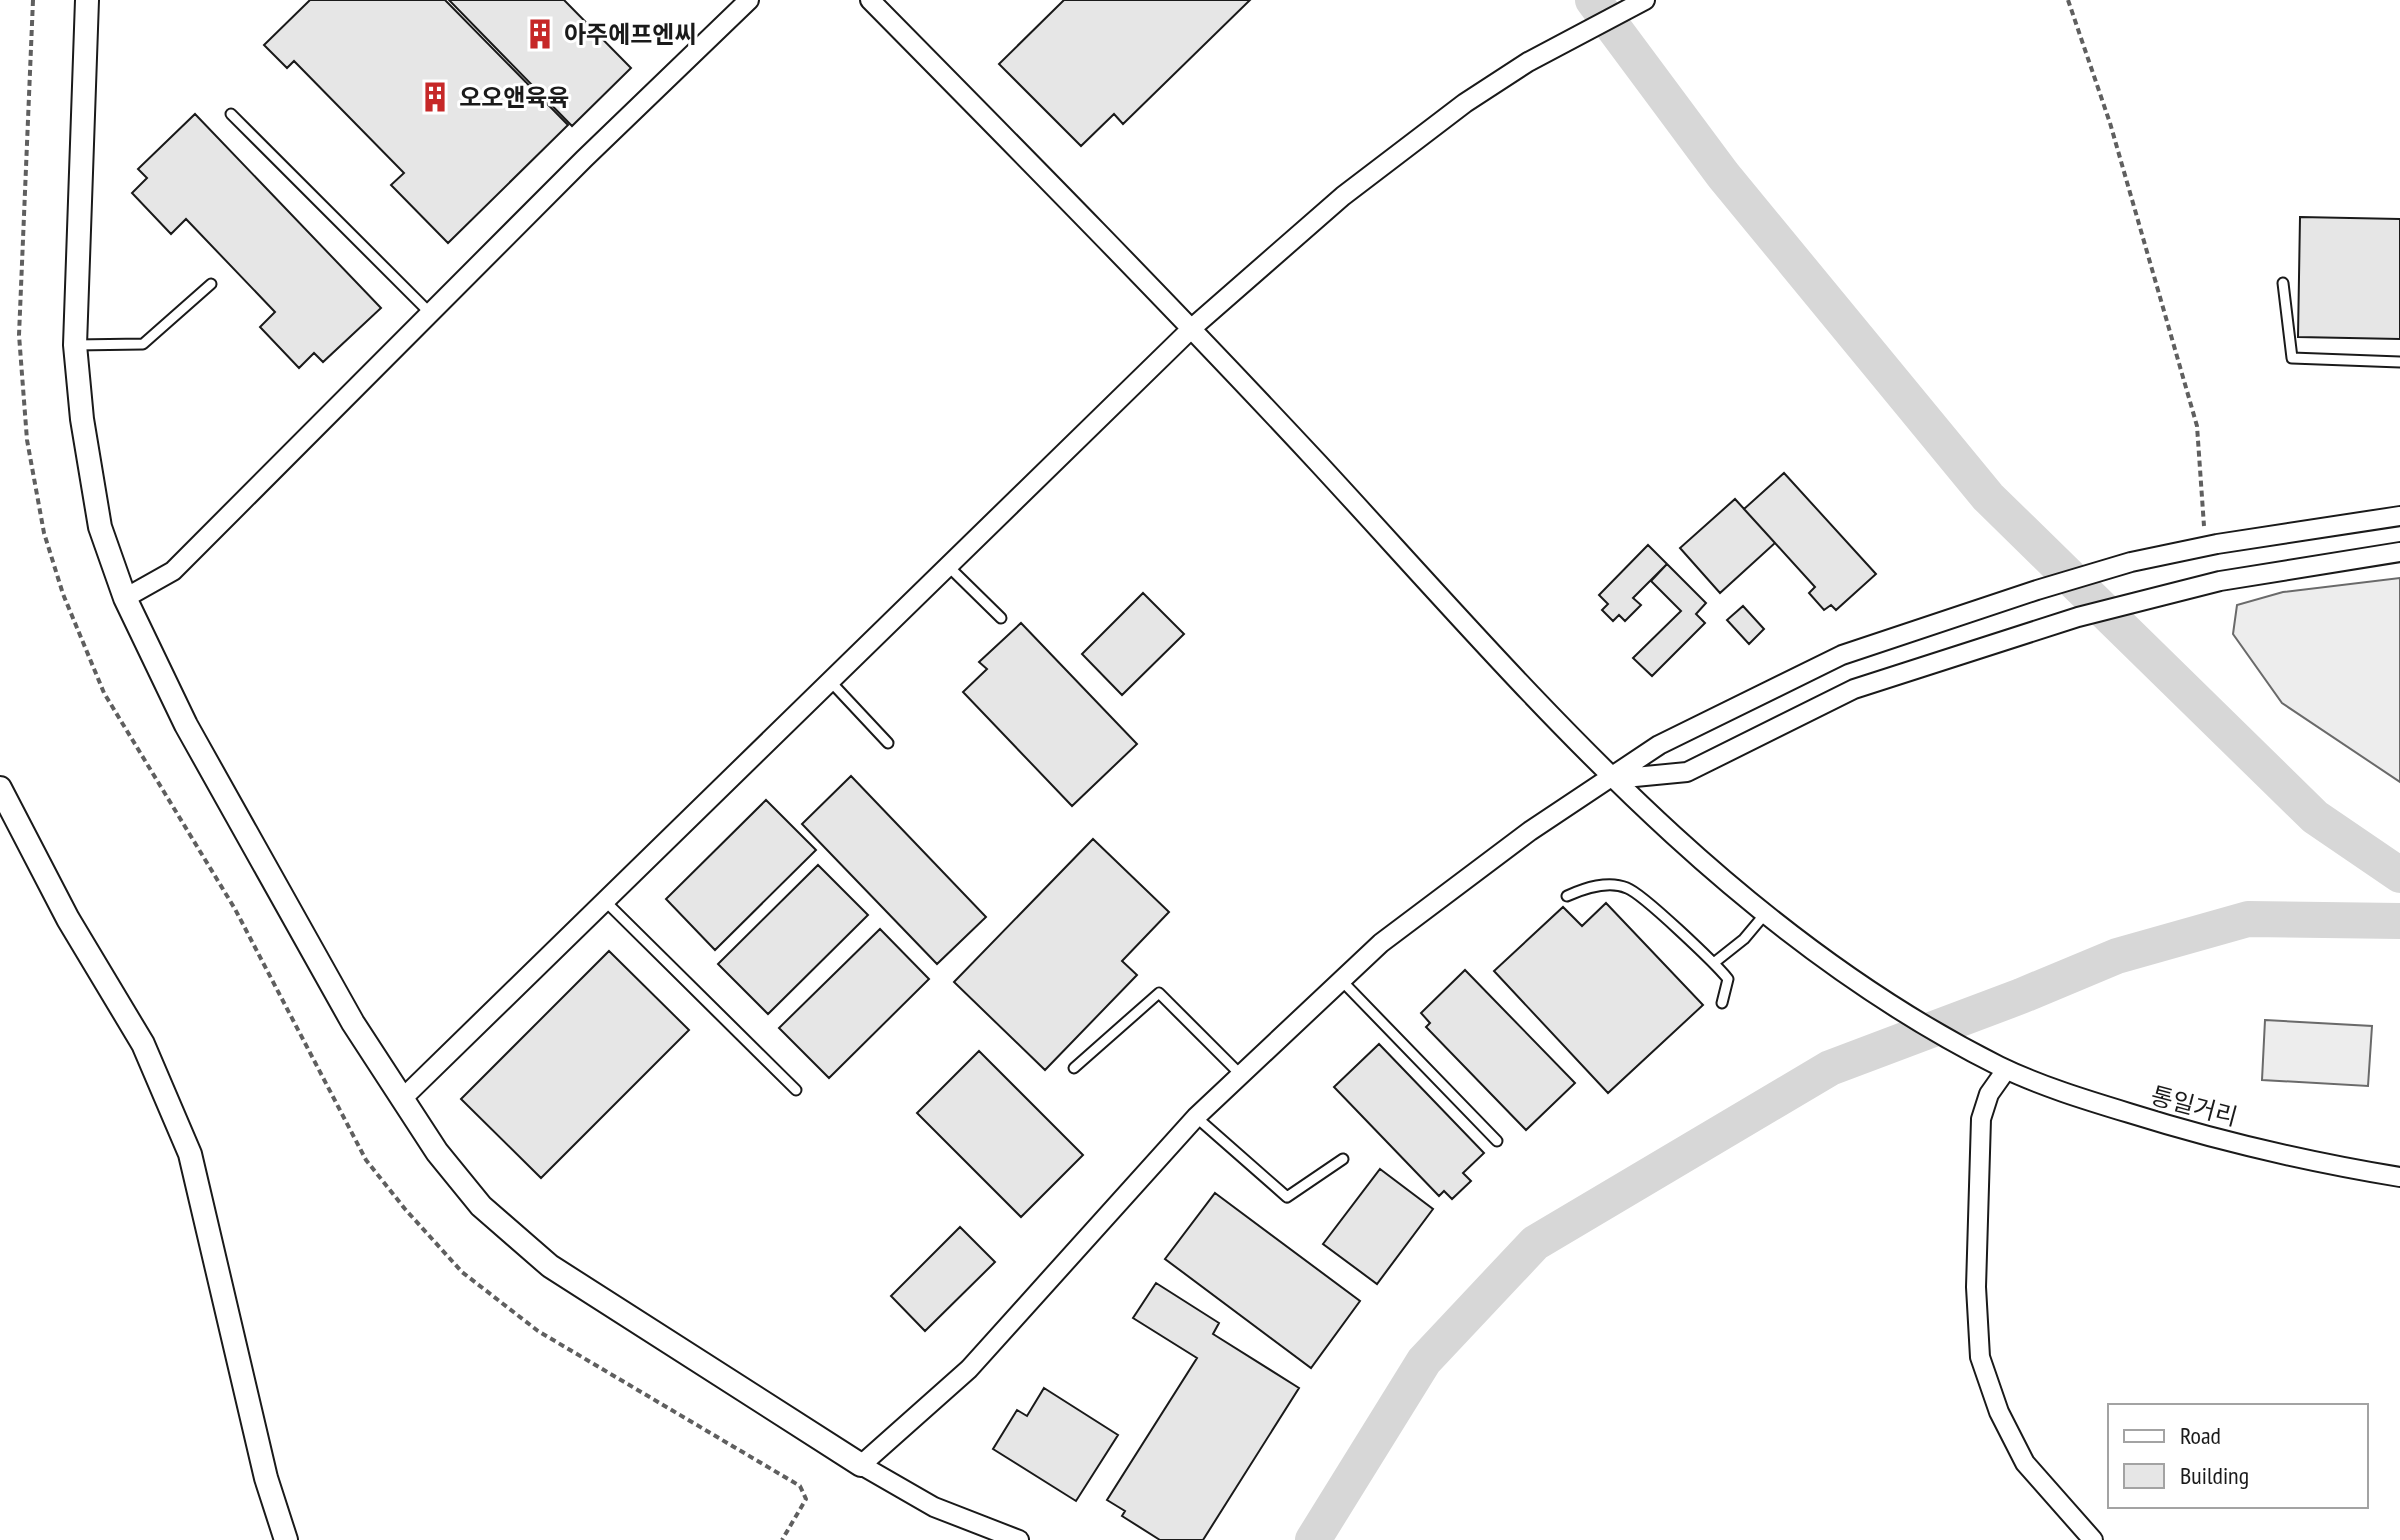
<svg xmlns="http://www.w3.org/2000/svg" width="2400" height="1540" font-family="'PT Sans Narrow','Noto Sans KR',sans-serif">
  <style>
    .built { fill: #ededed; stroke: #6a6a6a; stroke-width: 2 }
    .lines { fill: none; stroke-linecap: round; stroke-linejoin: round }
    .river { stroke: #d7d7d7; stroke-width: 36 }
    .building { fill: #e6e6e6; stroke: #1a1a1a; stroke-width: 2 }
    .service-casing { stroke: #1a1a1a; stroke-width: 13 }
    .minor-casing { stroke: #1a1a1a; stroke-width: 22 }
    .tertiary-casing { stroke: #1a1a1a; stroke-width: 26 }
    .path { stroke: #5f5f5f; stroke-width: 4; stroke-dasharray: 6 4; stroke-linecap: butt }
    .service { stroke: #fff; stroke-width: 9 }
    .minor { stroke: #fff; stroke-width: 18 }
    .tertiary { stroke: #fff; stroke-width: 22 }
    .labels { text-anchor: middle; dominant-baseline: central; stroke-width: 6; stroke-linejoin: round; paint-order: stroke }
    .poi-label { font-size: 24px; font-weight: bold; fill: #1a1a1a; stroke: #fff; text-anchor: start }
    .street-label { font-size: 24px; fill: #1a1a1a; stroke: #fff }
  </style>
  <rect width="100%" height="100%" fill="#fff"/>
  <!-- built -->
  <path class="built" d="M2400,578V782L2282,703L2233,634L2237,605L2283,592Z
    M2265,1020L2372,1026L2368,1086L2262,1080Z"/>
  <g class="lines">
    <!-- river -->
    <path class="river" d="M1593,0L1723,175L1988,497L2315,817L2400,875
      M1313,1540L1424,1361L1535,1243L1830,1068L2021,996L2117,956L2248,919L2400,921"/>
  </g>
  <!-- building -->
  <path class="building" d="M310,0H445L568,125L448,243L391,185L404,173L294,61L287,68L264,45Z
    M449,0H564L631,68L572,126Z
    M1064,0H1250L1123,124L1114,114L1081,146L999,64Z
    M195,114L381,308L323,362L314,353L299,368L260,327L275,312L186,219L171,234L132,193L147,178L138,169Z
    M2300,217L2400,219V339L2298,337Z
    M1784,473L1876,574L1836,610L1831,605L1824,610L1809,593L1815,587L1744,509Z
    M1735,499L1775,543L1720,593L1680,548Z
    M1648,545L1667,564L1633,598L1641,605L1625,621L1619,615L1613,621L1602,610L1608,604L1599,595Z
    M1667,564L1706,603L1696,614L1705,623L1652,676L1633,658L1681,611L1651,581Z
    M1143,593L1184,634L1122,695L1082,654Z
    M1743,606L1764,629L1749,644L1727,620Z
    M1021,623L1137,744L1072,806L963,692L987,669L979,662Z
    M851,776L986,917L937,964L802,824Z
    M766,800L816,850L715,950L666,899Z
    M1093,839L1169,912L1122,961L1137,975L1045,1070L954,982Z
    M818,865L868,915L768,1014L718,964Z
    M1606,903L1703,1005L1608,1093L1494,971L1563,907L1582,926Z
    M880,929L929,979L829,1078L779,1028Z
    M609,951L689,1030L541,1178L461,1099Z
    M1465,970L1575,1083L1526,1130L1426,1027L1430,1023L1421,1013Z
    M1379,1044L1484,1153L1463,1173L1471,1181L1452,1199L1444,1191L1439,1196L1334,1087Z
    M979,1051L1083,1155L1021,1217L917,1113Z
    M1380,1169L1433,1209L1377,1284L1323,1244Z
    M1215,1193L1360,1301L1311,1368L1165,1259Z
    M960,1227L995,1262L925,1331L891,1296Z
    M1156,1283L1219,1323L1213,1334L1299,1388L1203,1540H1160L1122,1516L1125,1511L1107,1500L1197,1358L1133,1318Z
    M1044,1388L1118,1435L1076,1501L993,1449L1017,1410L1027,1416Z"/>
  <g class="lines">
    <!-- service casing -->
    <g class="service-casing">
      <path id="service" d="M231,114L430,313
        M2283,283L2292,358L2400,362
        M75,345L143,344L211,284
        M948,566L1001,618
        M830,681L888,743
        M1567,896C1585,888 1608,880 1627,888C1643,894 1716,964 1728,979L1722,1003
        M605,901L796,1090
        M1715,962L1744,939L1765,914
        M1341,980L1497,1141
        M1074,1068L1159,993L1241,1075
        M1196,1117L1287,1197L1343,1159"/>
    </g>
    <!-- minor casing -->
    <g class="minor-casing">
      <path id="minor" d="M870,0C1021,153 1172,306 1319,464C1524,686 1723,928 1999,1066C2040,1086 2086,1100 2129,1113C2218,1141 2309,1162 2400,1177
        M125,598L173,571L584,159L749,0
        M1614,779L1687,772L1854,689L2078,617L2220,581L2400,552
        M2006,1070L1989,1094L1981,1119L1976,1287L1980,1357L1999,1412L2025,1463L2093,1540
        M402,1099L1192,328L1343,196L1465,103L1528,62L1645,0
        M1019,1540L934,1507L861,1465L969,1369L1196,1117L1381,943L1530,831L1659,745L1842,655L2037,590L2131,562L2217,544L2400,516"/>
    </g>
    <!-- tertiary casing -->
    <g class="tertiary-casing">
      <path id="tertiary" d="M87,0L75,345L82,419L100,527L125,598L186,725L353,1023L437,1152L481,1206L550,1266L861,1465
        M0,788L68,919L143,1044L190,1154L266,1478L286,1540"/>
    </g>
    <!-- path -->
    <path class="path" d="M33,0L19,335L27,440L44,533L63,594L104,693L235,909L366,1160L405,1209L462,1272L538,1331L800,1486L806,1499L782,1540
      M2068,0L2110,123L2197,426L2204,526"/>
    <!-- service -->
    <use href="#service" class="service"/>
    <!-- minor -->
    <use href="#minor" class="minor"/>
    <!-- tertiary -->
    <use href="#tertiary" class="tertiary"/>
  </g>
  <!-- icons -->
  <defs>
    <g id="building-bare" transform="scale(2.4)"><path d="M-4-6H4V6H1V3H-1V6H-4ZM-2.5-4.3h1.7v1.8h-1.7ZM.8-4.3h1.7v1.8H.8ZM-2.5-1h1.7V.8h-1.7ZM.8-1h1.7V.8H.8Z" fill="#c62828" stroke="#fff" stroke-width="2.5" paint-order="stroke"/></g>
  </defs>
  <g fill-rule="evenodd">
    <use href="#building-bare" x="540" y="34"/>
    <use href="#building-bare" x="435" y="97"/>
  </g>
  <g class="labels">
    <!-- poi labels -->
    <g class="poi-label">
      <text x="564" y="34">아주에프엔씨</text>
      <text x="459" y="97">오오앤육육</text>
    </g>
    <!-- street labels -->
    <g class="street-label">
      <text transform="translate(2194 1106) rotate(15)">통일거리</text>
    </g>
  </g>
  <!-- legend -->
  <rect x="2108" y="1404" width="260" height="104" fill="#ffffff" stroke="#a3a3a3" stroke-width="2"/>
  <rect x="2124" y="1430" width="40" height="12" fill="#ffffff" stroke="#a3a3a3" stroke-width="2"/>
  <text x="2180" y="1444" font-size="24" fill="#1a1a1a">Road</text>
  <rect x="2124" y="1464" width="40" height="24" fill="#e6e6e6" stroke="#a3a3a3" stroke-width="2"/>
  <text x="2180" y="1484" font-size="24" fill="#1a1a1a">Building</text>
</svg>
